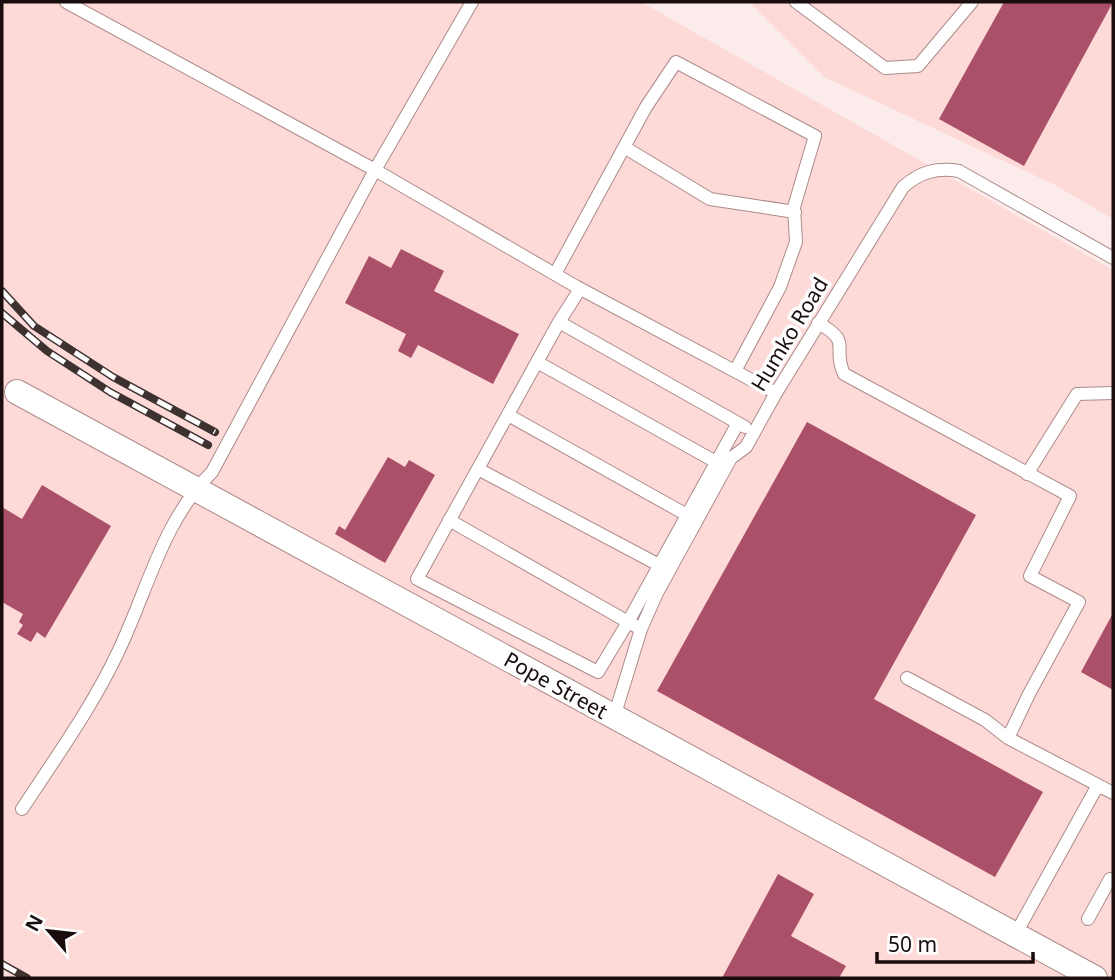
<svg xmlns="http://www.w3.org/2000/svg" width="1115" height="980" font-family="'Noto Sans',sans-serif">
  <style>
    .built { fill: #fddad7 }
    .building { fill: #ab5069 }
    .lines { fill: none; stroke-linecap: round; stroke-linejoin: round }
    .lane-casing { stroke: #ac8b89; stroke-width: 14 }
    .street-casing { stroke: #ac8b89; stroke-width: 26 }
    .lane { stroke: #fff; stroke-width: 12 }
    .street { stroke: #fff; stroke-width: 24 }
    .rail-casing { stroke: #3e3231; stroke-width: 8 }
    .rail { stroke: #fdfdfd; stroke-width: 5; stroke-dasharray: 16; stroke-linecap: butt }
    .labels { text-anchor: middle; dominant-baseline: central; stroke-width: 7; stroke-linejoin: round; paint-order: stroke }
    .street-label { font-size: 21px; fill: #190d0d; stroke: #fdfdfd }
  </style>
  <rect width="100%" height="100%" fill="#fbeceb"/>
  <!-- built -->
  <path class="built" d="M2,2H641L1113,270V978H2Z
    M749,2H1113V219L1055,185L824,77Z"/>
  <!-- building -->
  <path class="building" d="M1004,2H1113L1024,166L939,119Z
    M401,249L444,271L434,291L519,334L493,384L418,345L411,358L398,351L406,334L345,303L369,256L391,268Z
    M807,422L976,515L874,699L1043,792L995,877L657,691Z
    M388,457L405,467L409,460L435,475L385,563L335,534L339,526L345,530Z
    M42,485L111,526L45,638L37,632L31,642L17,634L23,625L19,622L23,614L2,602V507L22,519Z
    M1113,613V690L1081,672Z
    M778,874L814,894L791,936L846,966L839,978H722Z"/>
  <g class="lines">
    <!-- lane casing -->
    <g class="lane-casing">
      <path id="lane" d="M66,2L375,170L577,287L776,393
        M796,2L885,68L918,66L972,2
        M624,147L710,199L795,212
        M555,274L646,107L676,62L815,136L794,207L796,242L780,287L735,371
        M580,289L559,322L745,427
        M559,322L417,579L598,672L628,622L641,629
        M818,323C854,343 831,346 844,374L1070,496L1030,576L1079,602L1029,694L1008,738
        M537,362L716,462
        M508,415L687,515
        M478,469L659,565
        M1027,474L1077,394L1113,393
        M449,520L628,622L738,423
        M907,678L985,720L1008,738L1113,793
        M614,717L641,629L657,593L731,458L746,447L776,393L903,187C920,172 937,167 959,171L1113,258
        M22,809C56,757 93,706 119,650C148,589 163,520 212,472L375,170L472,2
        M1088,919L1110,879L1113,881
        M1015,935L1098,785"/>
    </g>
    <!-- street casing -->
    <g class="street-casing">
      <path id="street" d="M17,392L1095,978"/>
    </g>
    <!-- lane -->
    <use href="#lane" class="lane"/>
    <!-- street -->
    <use href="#street" class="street"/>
    <!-- rail casing -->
    <g class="rail-casing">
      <path id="rail" d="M2,291L34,326L113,377L215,432
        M2,313L47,351L110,392L208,445
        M2,964L27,978"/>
    </g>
    <!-- rail -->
    <use href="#rail" class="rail"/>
  </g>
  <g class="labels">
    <!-- street labels -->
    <g class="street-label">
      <text transform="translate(789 334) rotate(-59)">Humko Road</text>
      <text transform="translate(556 685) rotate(29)">Pope Street</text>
    </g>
  </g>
  <!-- border -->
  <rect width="1115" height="980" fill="none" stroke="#190d0d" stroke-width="7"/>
  <!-- north arrow -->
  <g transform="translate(49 931) rotate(298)" stroke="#fdfdfd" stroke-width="5" paint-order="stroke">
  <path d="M0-5L12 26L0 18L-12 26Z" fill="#190d0d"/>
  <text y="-10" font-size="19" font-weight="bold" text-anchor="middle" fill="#190d0d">N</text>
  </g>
  <!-- scale -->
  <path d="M877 952v10h156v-10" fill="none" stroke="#190d0d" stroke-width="3.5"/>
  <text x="888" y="952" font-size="21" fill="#190d0d" stroke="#fdfdfd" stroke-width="5" paint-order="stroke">50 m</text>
</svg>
